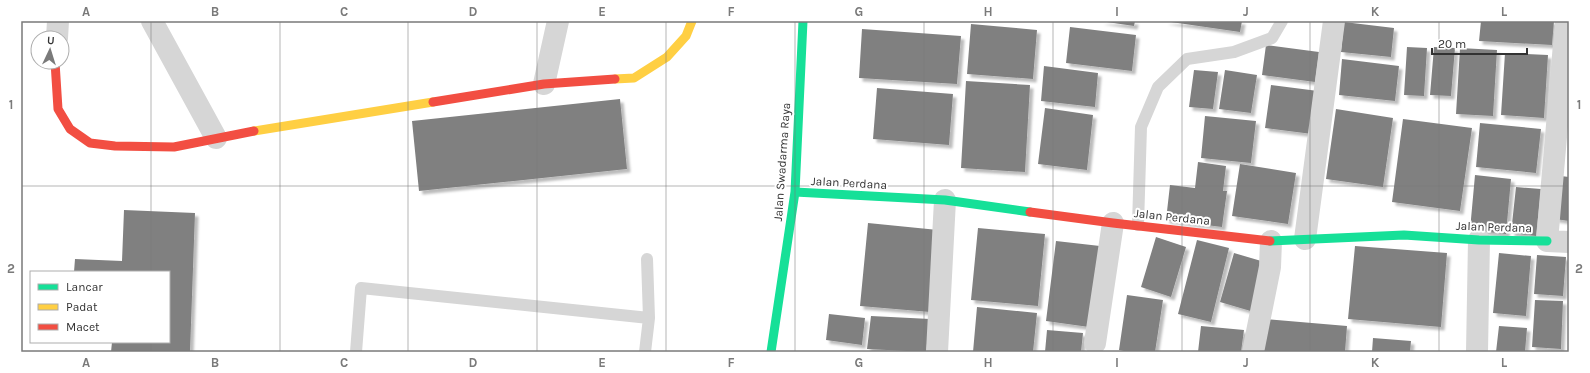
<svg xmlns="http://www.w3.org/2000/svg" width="1590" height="373" font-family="Karla,sans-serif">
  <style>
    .building { fill: #808080; filter: url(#shadow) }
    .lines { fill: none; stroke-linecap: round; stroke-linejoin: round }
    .lane { stroke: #d6d6d6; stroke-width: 12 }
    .street { stroke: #d6d6d6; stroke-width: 22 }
    .fast { stroke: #16e098; stroke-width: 9 }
    .slow { stroke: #ffcf43; stroke-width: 9 }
    .jam { stroke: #f24e42; stroke-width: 9 }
    .grid { fill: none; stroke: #7a7a7a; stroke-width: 1; stroke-opacity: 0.55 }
    .labels { text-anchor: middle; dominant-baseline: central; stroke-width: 4; stroke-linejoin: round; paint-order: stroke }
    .street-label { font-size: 12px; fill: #323232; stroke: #fff }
    .neatline { fill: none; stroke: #7a7a7a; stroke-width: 1.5 }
    .grid-label { font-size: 13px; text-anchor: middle; font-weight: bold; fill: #7a7a7a }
  </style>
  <defs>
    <filter id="shadow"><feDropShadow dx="3.5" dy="3.5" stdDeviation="1" flood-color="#0004"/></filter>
  </defs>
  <rect width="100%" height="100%" fill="#fff"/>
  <!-- building -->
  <path class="building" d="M1100,21H1135L1134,26Z
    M1164,21H1242L1240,32Z
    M1481,21H1554L1552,45L1479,41Z
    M1344,22L1394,28L1391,57L1341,52Z
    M971,24L1037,30L1033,79L967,74Z
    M1070,27L1136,35L1132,71L1066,63Z
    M862,29L961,36L957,84L859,78Z
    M1266,45L1319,52L1315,82L1262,75Z
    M1407,47L1427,48L1424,96L1404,95Z
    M1434,47L1455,48L1451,96L1430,95Z
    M1460,48L1497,50L1493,116L1456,114Z
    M1505,53L1548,55L1544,118L1501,115Z
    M1342,59L1399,66L1395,101L1339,95Z
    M1044,66L1098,73L1095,107L1041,101Z
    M1194,70L1218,72L1213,109L1189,107Z
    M1225,70L1257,75L1251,113L1219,109Z
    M966,81L1030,85L1025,172L961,168Z
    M1271,85L1318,91L1312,134L1265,128Z
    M877,88L953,94L949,145L873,139Z
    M620,99L627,169L419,191L412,121Z
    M1045,108L1093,115L1087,170L1038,164Z
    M1336,109L1393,118L1383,187L1326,179Z
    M1205,116L1256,121L1251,163L1201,158Z
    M1403,119L1472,128L1460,211L1392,202Z
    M1480,123L1541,129L1536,173L1476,167Z
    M1198,162L1226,166L1223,191H1227L1222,227L1166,220L1170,185L1195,188Z
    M1240,164L1296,173L1288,224L1232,216Z
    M1475,175L1511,179L1506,234L1470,230Z
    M1561,176L1569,177V221L1555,219Z
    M1516,187L1541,189L1536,236L1511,233Z
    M124,210L195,213L190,352H111L112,342H169V272H74L75,259L122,261Z
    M868,223L938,230L930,312L860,306Z
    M978,228L1045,234L1038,306L971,300Z
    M1156,237L1186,247L1171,297L1141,287Z
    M1197,240L1229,248L1211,322L1178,314Z
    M1056,241L1100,246L1089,327L1046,321Z
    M1355,246L1447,253L1441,327L1348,319Z
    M1234,253L1268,263L1254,312L1220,302Z
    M1499,253L1531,256L1526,316L1493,313Z
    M1537,255L1566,257L1563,296L1534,294Z
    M1127,295L1163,300L1155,352H1129L1119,350Z
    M1535,300L1563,301L1561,349L1532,347Z
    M977,307L1037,313L1033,352H973Z
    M829,314L865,318L862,345L826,340Z
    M871,316L930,319L926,352L867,349Z
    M1265,319L1347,326L1345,352H1262Z
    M1201,326L1244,330L1241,352H1198Z
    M1499,326L1527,328L1525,352H1496Z
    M1047,330L1083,333L1081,352H1045Z
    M1373,338L1411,341L1410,352H1372Z"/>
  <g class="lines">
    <!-- lane -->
    <path class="lane" d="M1138,225L1141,127L1158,87L1187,59L1234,52L1272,38L1282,21
      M647,259L649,318
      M356,352L361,288L649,318L645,352"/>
    <!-- street -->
    <path class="street" d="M152,21L216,138
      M1566,21L1547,241L1569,242
      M57,38L58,21
      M544,84L558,21
      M1305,239L1334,21
      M1095,343L1113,223
      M937,352L945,200
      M1253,352L1270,267L1271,241
      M1477,352L1479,240"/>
    <!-- fast -->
    <path class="fast" d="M795,192L945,200L1030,212
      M1270,241L1404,235L1479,240L1547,241
      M771,352L795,192L803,21"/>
    <!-- slow -->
    <path class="slow" d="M615,79L634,78L667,57L686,36L692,21
      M254,131L433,102"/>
    <!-- jam -->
    <path class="jam" d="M55,62L58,109L70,129L90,143L115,146L174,147L254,131
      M433,102L544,84L615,79
      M1030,212L1113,223L1270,241"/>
  </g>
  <!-- grid -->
  <path class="grid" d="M151,21V272M280,21V352M408,21V352M537,21V352M666,21V352M795,21V352M924,21V352M1053,21V352M1182,21V352M1310,21V352M1439,21V352M21,186H1569M151,342V352"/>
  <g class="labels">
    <!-- street labels -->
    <g class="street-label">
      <text transform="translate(782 162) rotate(-86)">Jalan Swadarma Raya</text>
      <text transform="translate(849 183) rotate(3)">Jalan Perdana</text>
      <text transform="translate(1172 217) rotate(6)">Jalan Perdana</text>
      <text transform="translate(1494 227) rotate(2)">Jalan Perdana</text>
    </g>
  </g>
  <!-- border -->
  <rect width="1590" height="373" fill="none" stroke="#ffffff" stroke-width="44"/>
  <!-- legend -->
  <rect x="30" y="271" width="140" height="72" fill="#ffffff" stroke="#adadad"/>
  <rect x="38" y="284" width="20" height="6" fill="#16e098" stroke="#adadad"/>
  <text x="66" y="291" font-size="12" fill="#323232">Lancar</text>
  <rect x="38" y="304" width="20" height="6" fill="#ffcf43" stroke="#adadad"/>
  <text x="66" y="311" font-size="12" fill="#323232">Padat</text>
  <rect x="38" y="324" width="20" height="6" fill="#f24e42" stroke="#adadad"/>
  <text x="66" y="331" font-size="12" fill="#323232">Macet</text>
  <!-- north arrow -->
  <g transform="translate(50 50) rotate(4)"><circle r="19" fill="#ffffff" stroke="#adadad"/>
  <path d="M0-3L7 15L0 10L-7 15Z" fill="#7a7a7a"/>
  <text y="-6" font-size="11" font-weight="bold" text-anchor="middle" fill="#323232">U</text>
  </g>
  <!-- scale -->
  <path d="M1432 48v6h95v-6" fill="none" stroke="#323232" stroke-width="2"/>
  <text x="1438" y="48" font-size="12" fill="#323232" stroke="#ffffff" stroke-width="3" paint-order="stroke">20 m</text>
  <rect x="22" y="22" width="1546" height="329" class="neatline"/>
  <g class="grid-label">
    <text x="86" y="16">A</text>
    <text x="215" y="16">B</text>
    <text x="344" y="16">C</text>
    <text x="473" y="16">D</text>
    <text x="602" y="16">E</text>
    <text x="731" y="16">F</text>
    <text x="859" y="16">G</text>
    <text x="988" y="16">H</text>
    <text x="1117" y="16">I</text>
    <text x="1246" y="16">J</text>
    <text x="1375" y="16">K</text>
    <text x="1504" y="16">L</text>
    <text x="11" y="109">1</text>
    <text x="1579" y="109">1</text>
    <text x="11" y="273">2</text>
    <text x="1579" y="273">2</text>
    <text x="86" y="367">A</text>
    <text x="215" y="367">B</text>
    <text x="344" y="367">C</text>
    <text x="473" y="367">D</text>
    <text x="602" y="367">E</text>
    <text x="731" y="367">F</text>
    <text x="859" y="367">G</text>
    <text x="988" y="367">H</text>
    <text x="1117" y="367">I</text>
    <text x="1246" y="367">J</text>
    <text x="1375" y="367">K</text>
    <text x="1504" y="367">L</text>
  </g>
</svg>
